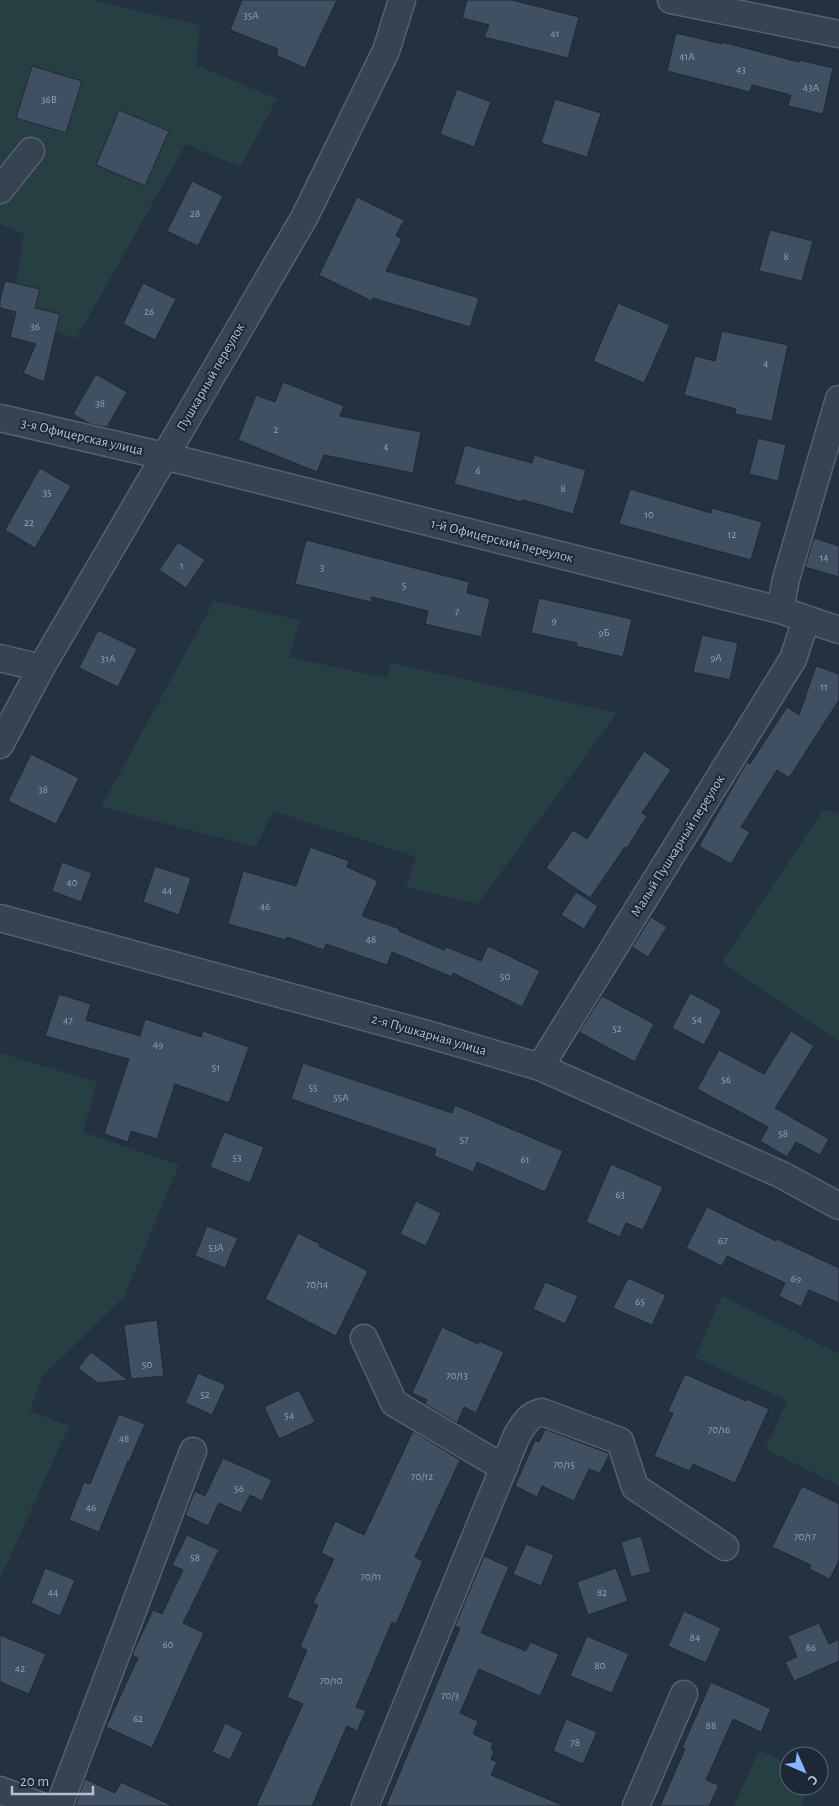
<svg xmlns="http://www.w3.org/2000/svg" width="839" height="1806" font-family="'Alegreya Sans',sans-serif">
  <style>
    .green { fill: #263f42 }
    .building { fill: #404f61; stroke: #1f2a38 }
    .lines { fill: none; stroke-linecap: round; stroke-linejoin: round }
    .street-casing { stroke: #56616e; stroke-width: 29 }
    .street { stroke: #384351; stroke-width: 26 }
    .labels { text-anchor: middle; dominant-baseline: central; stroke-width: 4; stroke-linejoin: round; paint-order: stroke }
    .number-label { font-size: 11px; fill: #98a2b0 }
    .street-label { font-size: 14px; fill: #b5becb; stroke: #1d2836 }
  </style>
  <rect width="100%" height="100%" fill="#243141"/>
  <!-- green -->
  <path class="green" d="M0,0H91L200,25L196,65L277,99L240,167L186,144L76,339L11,313L24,234L0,224Z
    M214,601L300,620L289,657L386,678L391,663L617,713L478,904L406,887L416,857L273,811L256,847L101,807Z
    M824,809L839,814V1041L722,962Z
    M0,1053L97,1082L83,1132L179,1165L124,1297L42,1377L30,1411L69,1426L0,1579Z
    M722,1296L839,1354V1485L765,1449L787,1401L695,1357Z
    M759,1750L789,1764V1786H808L802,1806H734Z"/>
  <!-- building -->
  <path class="building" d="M242,0H337L305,68L276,55L278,49L230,30Z
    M467,0H512L579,17L568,58L484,37L489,25L462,18Z
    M676,33L722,44V42L799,62V60L833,68L823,114L788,106L791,95L752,85L750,92L667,71Z
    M32,66L82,81L66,133L16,118Z
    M457,89L491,102L474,147L440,134Z
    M555,99L601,113L587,157L541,143Z
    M119,110L169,131L145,186L96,165Z
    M192,181L223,196L198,246L167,231Z
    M357,197L404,220L396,236L402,239L386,271L479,298L470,327L373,298L372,301L319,275Z
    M770,230L813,241L802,281L759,271Z
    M5,281L40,289L35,308L60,314L44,382L23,373L36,344L10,337L16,312L0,308V300Z
    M143,283L176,299L155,340L123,324Z
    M618,303L670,325L644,383L593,361Z
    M722,331L788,345L772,421L735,414L736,409L684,395L695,356L715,361Z
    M96,374L127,392L107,427L90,424L73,414Z
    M283,382L344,406L340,416L421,432L413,473L324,455L317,472L238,440L256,395L275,402Z
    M758,438L786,445L778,481L749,474Z
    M465,445L532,463L534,455L586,470L573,514L523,500L522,502L454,484Z
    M40,468L71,486L35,548L5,530Z
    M630,489L711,513L712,508L762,522L751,560L619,524Z
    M814,538L839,546V577L805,567Z
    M306,540L469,582L467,593L490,599L481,637L425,624L428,611L372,597L371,602L295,584Z
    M178,542L205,560L186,588L159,570Z
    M539,598L632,619L623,657L576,646L577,643L531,633Z
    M98,630L137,649L118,687L79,668Z
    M702,635L738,643L730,680L693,672Z
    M816,666L839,674V700L789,778L777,770L741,827L750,832L731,864L699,846L747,762L750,764L787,707L799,715Z
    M644,751L671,770L642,813L647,816L627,848L625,847L590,898L546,868L573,830L587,839Z
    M31,754L79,778L56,824L8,801Z
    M310,847L349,861L347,867L378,881L362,916L400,929L399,931L444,950L446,947L481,961L488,946L540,971L522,1007L453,973L452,977L392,952L387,965L326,944L324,950L287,937L286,940L228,924L243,871L296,886Z
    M62,862L92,873L81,902L52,891Z
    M155,866L191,878L179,915L143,902Z
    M576,892L598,906L584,929L561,915Z
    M651,917L667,927L648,957L632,947Z
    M690,993L722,1010L704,1045L672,1028Z
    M59,994L91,1004L86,1020L140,1036L145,1019L201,1037L203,1031L249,1047L229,1103L175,1084L157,1139L131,1131L128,1142L104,1134L129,1059L45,1036Z
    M602,996L654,1024L635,1062L579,1032Z
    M791,1031L814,1046L775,1108L829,1139L820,1155L796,1142L787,1157L760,1141L768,1127L697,1089L719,1050L764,1074Z
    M303,1063L452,1113L455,1105L563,1151L545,1192L477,1162L473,1172L434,1156L436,1149L291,1099Z
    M224,1132L264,1147L250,1183L210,1167Z
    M611,1164L663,1187L643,1230L626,1223L620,1237L586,1222Z
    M416,1201L441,1213L426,1246L400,1234Z
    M707,1207L776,1241L777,1239L839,1268V1303L809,1290L801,1307L779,1296L785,1283L727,1256L722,1266L686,1248Z
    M207,1226L238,1238L225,1268L195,1256Z
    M298,1233L320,1244L319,1246L368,1271L336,1336L265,1299Z
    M628,1278L666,1295L652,1325L613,1308Z
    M545,1282L578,1296L565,1324L533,1309Z
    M157,1320L164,1376L131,1379L124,1325Z
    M442,1327L478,1344L479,1341L504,1352L476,1413L464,1407L457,1423L425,1404L427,1400L412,1393Z
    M91,1352L128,1380L98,1383L78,1368Z
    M198,1373L226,1385L212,1415L185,1403Z
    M685,1374L746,1401L747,1399L769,1409L735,1483L693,1464L690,1471L654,1456L673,1413L668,1411Z
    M299,1390L315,1422L279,1439L264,1407Z
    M119,1414L145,1424L129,1462L128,1461L99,1532L69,1520L84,1482L90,1484Z
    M545,1429L608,1453L609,1455L600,1473L589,1469L574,1501L542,1486L537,1497L515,1486L535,1440L539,1442Z
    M413,1431L460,1460L415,1557L423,1561L396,1624L392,1622L356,1707L366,1711L357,1731L347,1726L312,1806H256L303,1704L287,1697L307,1650L300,1647L318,1605L313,1603L334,1559L321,1553L335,1521L364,1535Z
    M223,1458L272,1480L262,1501L250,1495L241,1513L219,1503L208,1526L185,1515L195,1491L205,1496Z
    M802,1486L839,1504V1560L830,1579L809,1569L811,1565L772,1547Z
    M187,1535L219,1550L183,1623L204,1633L152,1748L106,1727L138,1658L132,1655L153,1610L162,1614L183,1570L172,1565Z
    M641,1536L651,1572L631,1577L621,1542Z
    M526,1544L554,1555L541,1586L513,1574Z
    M484,1556L509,1567L481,1633L526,1651L530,1642L559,1654L540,1696L479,1669L460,1713L478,1721L473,1734L493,1743L491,1749L494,1751L491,1759L497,1762L491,1775L564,1806H386L460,1628L455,1626Z
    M45,1568L75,1580L60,1616L31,1603Z
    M616,1568L628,1601L588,1615L577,1582Z
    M684,1611L721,1628L706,1663L668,1646Z
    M819,1623L829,1644L839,1639V1661L794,1681L785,1662L797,1657L788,1636Z
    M0,1635L46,1654L29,1694L0,1682Z
    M587,1636L629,1654L612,1693L570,1676Z
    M711,1682L771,1709L761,1732L733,1719L706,1780L719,1785L709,1806H660L685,1749L682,1748Z
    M566,1719L597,1732L583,1764L553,1751Z
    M225,1723L243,1732L230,1760L212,1752Z
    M85,1779L115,1793L121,1782L173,1806H75Z"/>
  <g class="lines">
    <!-- street casing -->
    <g class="street-casing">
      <path id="street" d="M671,0L839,34
        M0,190L31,151
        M0,418L164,456L780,610L839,630
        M780,610L786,579L839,399
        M0,658L41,668
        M0,745L41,668L304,218L386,51L402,0
        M0,918L427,1034L540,1067L782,1175L839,1206
        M540,1067L793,659L806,620
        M364,1338L394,1403L504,1468
        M0,1790L41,1806
        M59,1806L193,1451
        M365,1806L517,1435C524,1424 528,1415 542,1412L620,1441L635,1487L725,1547
        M636,1806L684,1694"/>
    </g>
    <!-- street -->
    <use href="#street" class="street"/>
  </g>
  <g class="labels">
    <!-- number labels -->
    <g class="number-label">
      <text x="251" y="15">35А</text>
      <text x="555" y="33">41</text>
      <text x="687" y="56">41А</text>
      <text x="741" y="69">43</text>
      <text x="811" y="87">43А</text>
      <text x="49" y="99">36В</text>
      <text x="195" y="213">28</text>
      <text x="786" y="256">8</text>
      <text x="149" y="311">26</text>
      <text x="35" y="326">36</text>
      <text x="766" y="363">4</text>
      <text x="100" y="403">38</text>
      <text x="276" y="429">2</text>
      <text x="386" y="446">4</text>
      <text x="478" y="470">6</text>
      <text x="563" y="488">8</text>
      <text x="47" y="492">35</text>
      <text x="649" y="514">10</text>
      <text x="29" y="522">22</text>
      <text x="732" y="534">12</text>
      <text x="824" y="557">14</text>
      <text x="182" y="565">1</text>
      <text x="322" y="567">3</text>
      <text x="404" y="585">5</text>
      <text x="457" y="611">7</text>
      <text x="554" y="620">9</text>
      <text x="604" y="632">9Б</text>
      <text x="716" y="657">9А</text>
      <text x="108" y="658">31А</text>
      <text x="824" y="686">11</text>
      <text x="43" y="789">38</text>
      <text x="72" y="882">40</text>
      <text x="167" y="890">44</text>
      <text x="265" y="906">46</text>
      <text x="371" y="939">48</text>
      <text x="505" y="976">50</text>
      <text x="697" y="1019">54</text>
      <text x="68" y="1020">47</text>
      <text x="617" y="1028">52</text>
      <text x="158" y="1044">49</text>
      <text x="216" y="1067">51</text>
      <text x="726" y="1079">56</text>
      <text x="313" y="1087">55</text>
      <text x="341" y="1097">55А</text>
      <text x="783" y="1133">58</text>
      <text x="464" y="1139">57</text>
      <text x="237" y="1157">53</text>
      <text x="525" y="1159">61</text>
      <text x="620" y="1194">63</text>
      <text x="723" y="1240">67</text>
      <text x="216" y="1247">53А</text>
      <text x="796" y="1278">69</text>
      <text x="317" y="1284">70/14</text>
      <text x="640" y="1301">65</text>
      <text x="147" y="1364">50</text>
      <text x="457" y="1375">70/13</text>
      <text x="205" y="1394">52</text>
      <text x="289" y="1415">54</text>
      <text x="719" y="1429">70/16</text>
      <text x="124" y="1438">48</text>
      <text x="564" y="1464">70/15</text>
      <text x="422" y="1476">70/12</text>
      <text x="239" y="1488">56</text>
      <text x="91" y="1507">46</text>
      <text x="805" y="1536">70/17</text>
      <text x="195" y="1557">58</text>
      <text x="371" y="1576">70/11</text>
      <text x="53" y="1592">44</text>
      <text x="602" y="1592">82</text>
      <text x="695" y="1637">84</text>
      <text x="168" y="1644">60</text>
      <text x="811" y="1647">86</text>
      <text x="600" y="1665">80</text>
      <text x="20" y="1668">42</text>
      <text x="331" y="1680">70/10</text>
      <text x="450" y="1695">70/3</text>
      <text x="138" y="1718">62</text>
      <text x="711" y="1725">88</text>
      <text x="575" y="1742">78</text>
    </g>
    <!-- street labels -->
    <g class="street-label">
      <text transform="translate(211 377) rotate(-60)">Пушкарный переулок</text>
      <text transform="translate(82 437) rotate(13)">3-я Офицерская улица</text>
      <text transform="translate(502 541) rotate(14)">1-й Офицерский переулок</text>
      <text transform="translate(678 846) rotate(-58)">Малый Пушкарный переулок</text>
      <text transform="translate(429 1035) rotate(16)">2-я Пушкарная улица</text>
    </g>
  </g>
  <!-- north arrow -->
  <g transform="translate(804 1771) rotate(135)"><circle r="24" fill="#1d2836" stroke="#5a6472"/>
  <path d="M0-4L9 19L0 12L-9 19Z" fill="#88b6fe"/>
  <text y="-8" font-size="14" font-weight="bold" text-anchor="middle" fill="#b5becb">С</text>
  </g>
  <!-- scale -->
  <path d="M12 1786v8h81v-8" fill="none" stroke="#b5becb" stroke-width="2.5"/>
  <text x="20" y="1786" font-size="15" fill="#b5becb" stroke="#1d2836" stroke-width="4" paint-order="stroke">20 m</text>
</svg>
